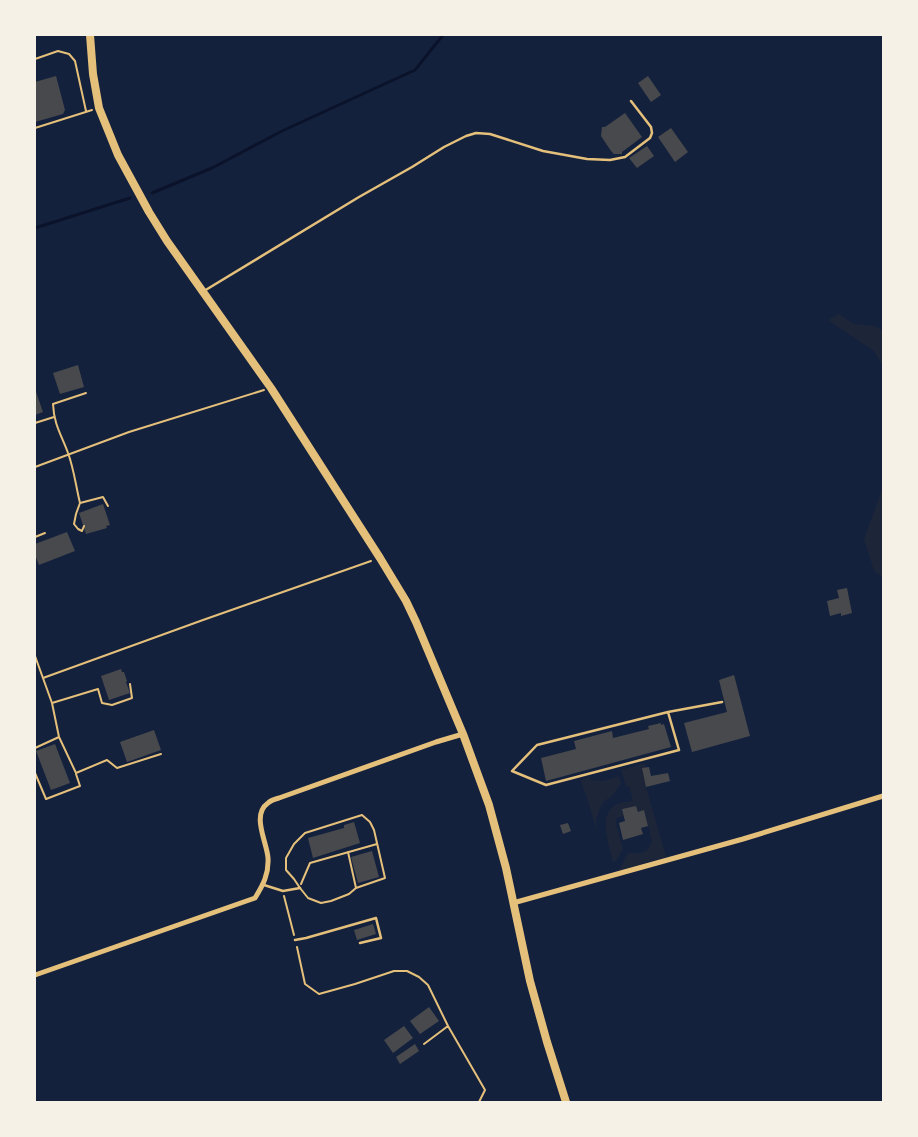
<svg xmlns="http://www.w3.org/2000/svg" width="918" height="1137" font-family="'Fira Sans Condensed',sans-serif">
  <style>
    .green { fill: #1d2539 }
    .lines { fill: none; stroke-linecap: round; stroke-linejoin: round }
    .stream { stroke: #0b132b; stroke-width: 3 }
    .building { fill: #48494c }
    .path { stroke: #e5c07b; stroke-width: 2 }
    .service { stroke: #e5c07b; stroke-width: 2.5 }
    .minor { stroke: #e5c07b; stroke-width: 5 }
    .secondary { stroke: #e5c07b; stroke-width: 8 }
  </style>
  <rect width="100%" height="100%" fill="#14213d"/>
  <!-- green -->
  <path class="green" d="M839,314L854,324L875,326L883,331V366L874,351L828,320Z
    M883,487V578L874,571L864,539Z
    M645,763L646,787L666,857L619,871L628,853C642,853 645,855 652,842L645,811L638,812L636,806L622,809L624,816L616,818V824L623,849L616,861L613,862C607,837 593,802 633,801L629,786H626L621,770Z
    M619,776L621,783L612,796L603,802L599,810L596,821L598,833L581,780L590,777L591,780L603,781Z"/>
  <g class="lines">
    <!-- stream -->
    <path class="stream" d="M152,193L212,168L282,131L415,70L443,35
      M35,228L130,198"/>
  </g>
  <!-- building -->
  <path class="building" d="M56,76L65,110L63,114L35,122V82Z
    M648,76L661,95L651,102L638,83Z
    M625,113L642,137L622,152V154H614L611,151L601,136L602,127H605Z
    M671,128L688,152L675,162L658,137Z
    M647,146L654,156L637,168L629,158Z
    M78,365L84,387L60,394L53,373Z
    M35,389L43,412L35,415Z
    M103,504L110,525L106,526L107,528L86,534L79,513Z
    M67,532L75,551L39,565L35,555V544Z
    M847,588L852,613L841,616V613L830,616L827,601L839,598L837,590Z
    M121,669L122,672H124L127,681L126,682L130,693L109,700L101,676Z
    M734,675L750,736L692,752L684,723L727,712L719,680Z
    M661,723V725L664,724L671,747L546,781L541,758L576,749L574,741L612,731L613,738L649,729L648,726Z
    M154,730L161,750L127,762L120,742Z
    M55,744L70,783L51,790L36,751Z
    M649,767L651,776L668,773L670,781L646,787L642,768Z
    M636,806L638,812L644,810L648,826L641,828L643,834L623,840L619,823L625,821L622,809Z
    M354,822L360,843L313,858L308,838L344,828V825Z
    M568,823L571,831L563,834L560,825Z
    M372,851L379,877L358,883L351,857Z
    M373,924L376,934L357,940L354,930Z
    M429,1007L439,1021L420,1034L410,1021Z
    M404,1026L413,1038L393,1053L384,1040Z
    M415,1044L419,1051L400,1064L396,1057Z"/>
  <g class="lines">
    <!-- path -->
    <path class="path" d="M35,59L58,51L69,54L75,61L86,111
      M35,128L92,110
      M86,393L53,404C54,425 61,434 68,453C74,469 76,487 80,503L103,497L108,506
      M35,423L54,417
      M35,467L129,432L264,390
      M80,503L76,514L74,524L78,529L82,531L84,526
      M35,537L45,533
      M35,656L52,703L59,737L76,773L107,760L117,768L161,754
      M43,678L203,620L371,561
      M52,703L98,689L102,703L112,705L132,698L130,684
      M35,748L59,737
      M35,773L46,799L80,786L76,774
      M362,815L370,822L374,830L385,878L356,888L349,894L331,901L321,903L308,898L300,888L294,879L286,870V858L294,844L305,833Z
      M348,852L356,888
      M301,884L310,863L377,844
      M284,896L294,935
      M297,947L305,984L319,994L355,984L394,971H407L419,977L428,985L448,1026L424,1044
      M448,1026L485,1090L479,1102"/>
    <!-- service -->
    <path class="service" d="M204,291L359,197L412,167L444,147L466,136L476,133L490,134L543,151L587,159L610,160L625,157L650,138L652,133L651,127L631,101
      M668,712L679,750L546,785L512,771L537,745Z
      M668,712L722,702
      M264,885L283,891L300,888
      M295,940L306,938L376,918L381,938L360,943"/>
    <!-- minor -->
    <path class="minor" d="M513,903L743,839L883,796
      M35,975L255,898C263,885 269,874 268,858C267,842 251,815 268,803C271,800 275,799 279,798L436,742L463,734"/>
    <!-- secondary -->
    <path class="secondary" d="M90,35L93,74L99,108L118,155L149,212L167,241L271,388L380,558L406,601L416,622L463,734L489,805L506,868L530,981L547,1042L566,1102"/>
  </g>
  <!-- border -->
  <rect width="918" height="1137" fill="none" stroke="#f6f1e7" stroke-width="72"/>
</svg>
